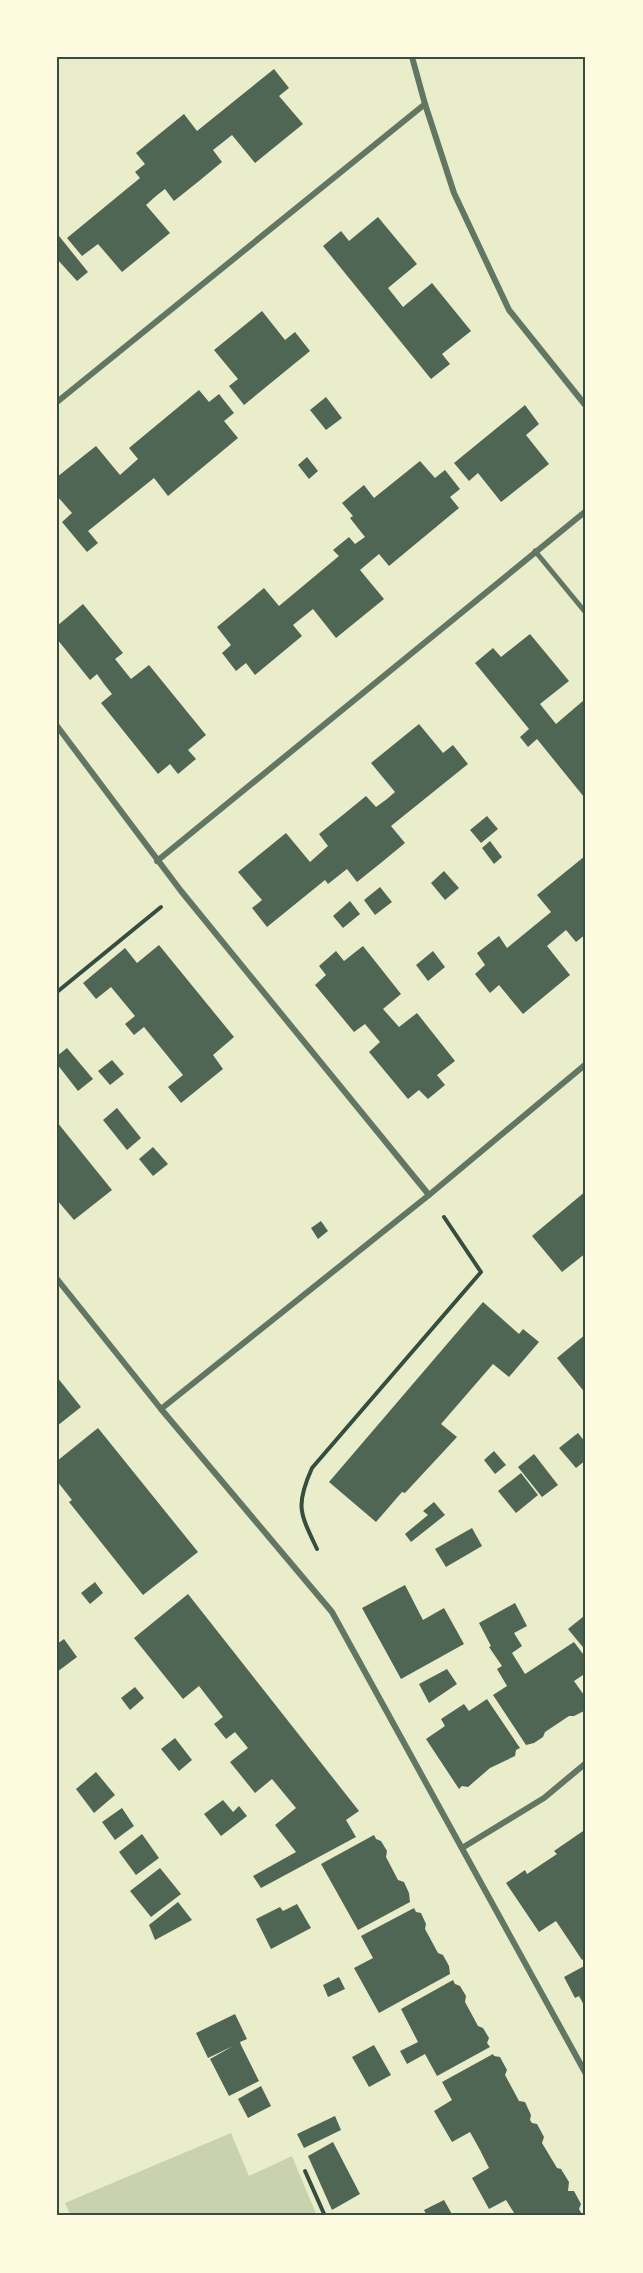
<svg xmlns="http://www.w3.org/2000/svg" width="643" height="2273" viewBox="0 0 643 2273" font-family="Inter,sans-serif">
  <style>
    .green { fill: #cad2ad }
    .building { fill: #4f6655 }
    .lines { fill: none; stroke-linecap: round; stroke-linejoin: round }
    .path { stroke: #344e41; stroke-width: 4 }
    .pedestrian { stroke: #617663; stroke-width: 5 }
    .minor { stroke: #617663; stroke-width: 6 }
    .neatline { fill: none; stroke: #344e41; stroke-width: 2 }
  </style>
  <rect width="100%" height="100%" fill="#e9edc9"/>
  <!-- green -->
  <path class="green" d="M231,2133L249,2176L292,2156L317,2216H71L65,2203Z"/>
  <!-- building -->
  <g class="building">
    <path d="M274,69L289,88L279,96L303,124L255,163L232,135L213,150L222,162L199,181L174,201L165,189L156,196L146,205L170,233L122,272L98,244L82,256L67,238L140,178L135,172L145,164L136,153L184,114L197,131Z"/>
    <path d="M378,217L417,264L388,288L403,307L432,283L471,331L442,354L450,364L431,379L323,246L341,231L349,241Z"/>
    <path d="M59,236L88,272L77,281L57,259V238Z"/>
    <path d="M262,311L285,340L295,332L310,351L244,405L229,386L238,379L214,350Z"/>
    <path d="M199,390L209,402L219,394L234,413L224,421L238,438L168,496L154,478L88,531L98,543L87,552L62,522L72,513L57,496V477L96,446L120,475L138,459L129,448Z"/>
    <path d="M326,397L342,418L326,430L310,410Z"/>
    <path d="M525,405L539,424L526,435L549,464L501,502L478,473L469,481L454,463Z"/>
    <path d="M307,457L318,471L309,479L298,465Z"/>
    <path d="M420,461L435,478L445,470L460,489L450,497L459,508L389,566L379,554L360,570L384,599L336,638L313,609L293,625L302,636L255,675L246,663L236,671L222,653L231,645L217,627L264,588L279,606L339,556L333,550L349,537L355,544L365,537L350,518L353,516L342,503L364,485L374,498Z"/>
    <path d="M83,604L123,653L115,659L131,679L149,665L206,735L188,750L196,759L178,774L170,764L158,774L101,703L112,694L104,684L97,674L90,680L57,639V626Z"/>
    <path d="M530,634L569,681L540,704L556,724L584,700L586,703V795L584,797L537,739L528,747L520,737L529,729L475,663L493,648L501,657Z"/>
    <path d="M419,724L443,753L453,745L468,764L391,826L405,843L382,862L357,882L347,869L328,884L325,880L267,927L252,908L262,900L238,872L286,833L310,862L328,846L319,834L344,814L366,796L376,807L387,799L395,792L371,763Z"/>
    <path d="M487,816L498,829L481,843L470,830Z"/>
    <path d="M490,841L502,857L494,864L482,848Z"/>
    <path d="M585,856L586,934L576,942L566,930L547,946L570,975L523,1014L499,985L490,993L475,974L485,965L477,953L499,936L507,948L551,912L537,895Z"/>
    <path d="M444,871L459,888L445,900L431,883Z"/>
    <path d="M380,887L392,902L375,915L364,900Z"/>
    <path d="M350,901L360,914L343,928L333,916Z"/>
    <path d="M159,945L234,1037L213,1055L223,1069L181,1103L168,1087L183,1075L144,1027L134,1035L125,1024L135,1016L111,987L96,999L83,983L125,948L137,963Z"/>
    <path d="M363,946L401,994L383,1009L399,1027L417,1013L455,1061L437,1075L445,1085L428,1099L419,1090L408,1099L369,1052L380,1042L365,1024L354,1032L315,985L326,975L319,966L336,951L344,961Z"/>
    <path d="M433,951L445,967L428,981L416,965Z"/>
    <path d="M67,1048L93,1079L78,1091L57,1064V1056Z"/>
    <path d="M112,1060L124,1074L110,1085L98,1071Z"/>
    <path d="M117,1108L141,1138L127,1150L103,1120Z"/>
    <path d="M57,1122L112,1190L74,1220L57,1200Z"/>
    <path d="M153,1147L168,1164L153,1176L139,1159Z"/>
    <path d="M586,1191V1253L562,1272L532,1236Z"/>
    <path d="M321,1221L328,1231L318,1239L311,1228Z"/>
    <path d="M483,1302L519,1334L523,1329L539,1342L509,1377L493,1364L441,1424L457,1437L405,1493L402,1492L376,1522L329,1482Z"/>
    <path d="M586,1334V1394L557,1358Z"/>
    <path d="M57,1377L81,1407L57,1426Z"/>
    <path d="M98,1428L198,1552L143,1595L69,1502L72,1500L57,1481V1461Z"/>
    <path d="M578,1433L586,1443V1460L576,1468L559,1448Z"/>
    <path d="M494,1451L506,1465L495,1474L484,1460Z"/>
    <path d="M534,1454L558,1485L542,1497L518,1467Z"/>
    <path d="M521,1473L538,1495L516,1513L498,1491Z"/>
    <path d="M434,1502L445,1515L411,1542L405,1534L428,1515L423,1511Z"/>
    <path d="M472,1528L482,1546L446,1567L435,1549Z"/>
    <path d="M95,1582L103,1593L90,1604L81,1593Z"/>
    <path d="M405,1585L423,1620L444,1608L464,1644L401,1679L362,1608Z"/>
    <path d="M188,1594L359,1811L346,1820L356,1837L261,1888L253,1876L296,1852L275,1825L296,1808L272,1779L255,1793L230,1762L248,1748L235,1732L226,1739L214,1724L223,1717L199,1686L183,1699L134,1638Z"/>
    <path d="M515,1603L527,1626L514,1633L522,1646L512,1653L525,1674L574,1642L586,1658V1673L574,1681L586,1698L584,1711L574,1716H569L545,1732L543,1737L534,1743L526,1745L493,1695L507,1686L497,1669L502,1666L489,1647L491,1646L479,1623Z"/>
    <path d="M584,1616L586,1618V1651L568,1629Z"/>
    <path d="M64,1639L77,1657L57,1672V1644Z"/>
    <path d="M447,1669L457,1684L429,1703L419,1684Z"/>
    <path d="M135,1687L144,1698L130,1710L121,1698Z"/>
    <path d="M487,1699L520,1748L516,1750L515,1756L490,1768L468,1787L462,1786L459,1789L426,1739L445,1726L441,1719L464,1704L469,1711Z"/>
    <path d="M175,1738L192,1760L179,1771L161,1749Z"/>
    <path d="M96,1772L115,1795L94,1813L76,1789Z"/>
    <path d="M223,1800L233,1812L239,1806L247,1816L221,1836L204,1814Z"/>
    <path d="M122,1808L134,1826L115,1840L102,1822Z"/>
    <path d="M586,1829V1957L582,1960L556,1921L539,1932L506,1883L525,1870L527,1874L557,1854L554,1851Z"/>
    <path d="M142,1834L159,1858L136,1875L119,1852Z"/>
    <path d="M374,1835L376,1839L381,1841L387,1851L386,1857L398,1880L404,1882L409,1893L410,1902L358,1930L321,1864Z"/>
    <path d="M160,1868L181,1894L151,1917L130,1891Z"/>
    <path d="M178,1902L192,1920L155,1940L149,1925Z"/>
    <path d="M297,1904L311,1928L271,1949L256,1919L280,1907L283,1911Z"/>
    <path d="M414,1908L416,1912L421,1913L426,1924L425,1929L438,1953L443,1955L449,1966L450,1974L379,2013L354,1968L373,1958L361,1936Z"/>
    <path d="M586,1965V2009L579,1996L575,1998L564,1977Z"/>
    <path d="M339,1977L345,1989L328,1997L323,1985Z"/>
    <path d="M453,1980L455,1984L460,1986L466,1996L465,2002L478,2026L483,2028L489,2038L487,2043L490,2047L437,2076L425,2054L407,2064L400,2051L418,2042L401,2009Z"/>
    <path d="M235,2014L247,2039L240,2042L241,2045L259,2081L229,2096L210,2059L233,2046L208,2058L196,2033Z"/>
    <path d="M374,2045L391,2075L369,2087L352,2057Z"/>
    <path d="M493,2054L494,2056L500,2057L507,2070L505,2075L519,2101L525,2102L531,2115L530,2120L532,2123L537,2124L544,2137L542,2143L557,2168L561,2169L569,2182L568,2191H574L581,2204L579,2209L583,2216H516L506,2200L489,2209L472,2178L489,2168L480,2150L470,2132L452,2142L434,2111L452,2100L442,2082Z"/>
    <path d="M261,2086L271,2106L248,2118L238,2099Z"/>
    <path d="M335,2116L341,2130L304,2148L297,2134Z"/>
    <path d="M333,2142L360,2194L332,2210L308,2156Z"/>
    <path d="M444,2200L453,2216H427L424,2210Z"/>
  </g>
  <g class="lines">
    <!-- path -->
    <g class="path">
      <path d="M57,992L161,907"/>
      <path d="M317,1549C300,1513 295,1506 312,1468L481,1272L444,1217"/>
      <path d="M305,2171L325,2216"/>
    </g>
    <!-- pedestrian -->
    <path class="pedestrian" d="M535,551L586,613"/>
    <!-- minor -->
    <g class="minor">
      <path d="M412,57L425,104L454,193L509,310L586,406"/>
      <path d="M57,402L425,104"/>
      <path d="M57,726L181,891L429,1195"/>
      <path d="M157,861L586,511"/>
      <path d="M57,1279L161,1409L332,1612L586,2074"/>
      <path d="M161,1409L429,1195L586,1064"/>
      <path d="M462,1848L544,1798L586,1763"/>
    </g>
  </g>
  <!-- border -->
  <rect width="643" height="2273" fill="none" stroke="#fefae0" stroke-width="117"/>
  <rect x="58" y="58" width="526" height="2156" class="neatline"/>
</svg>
